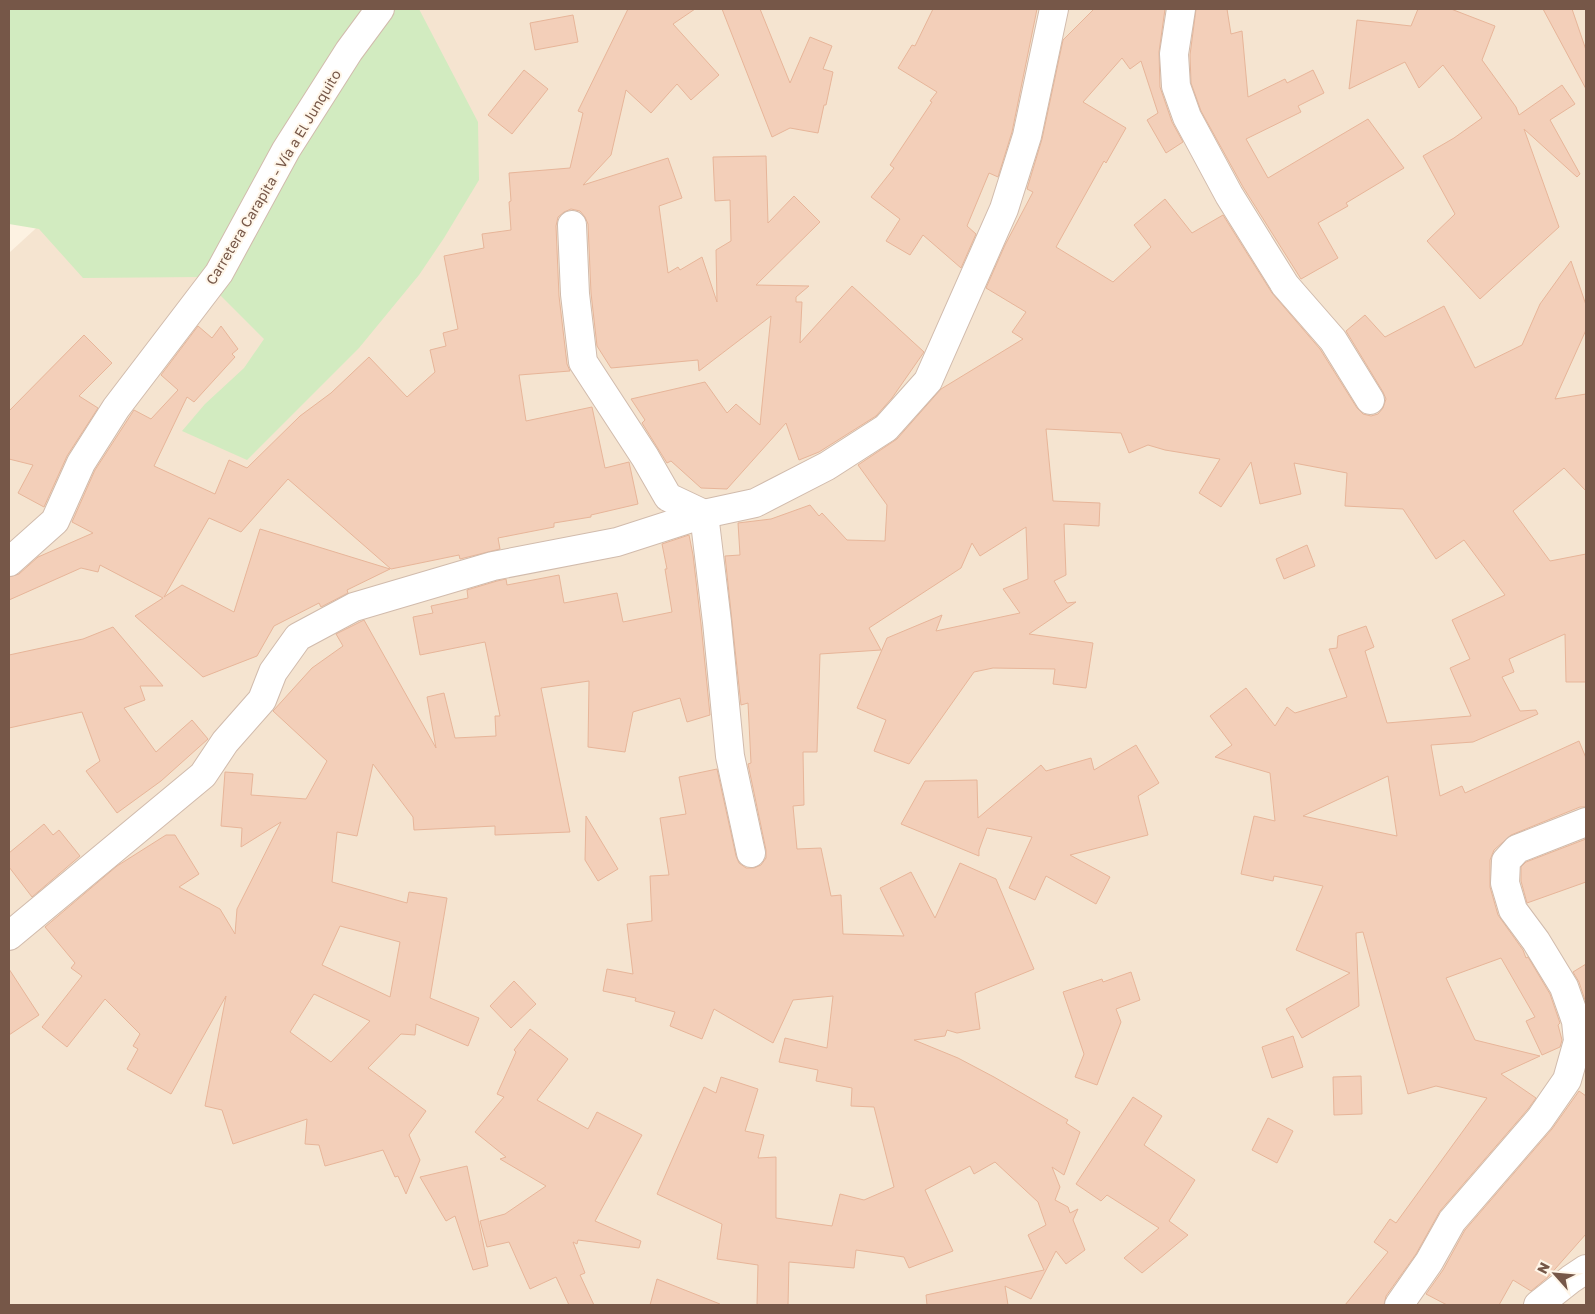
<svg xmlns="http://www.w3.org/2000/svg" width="1595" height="1314" viewBox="0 0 1595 1314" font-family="'Golos Text',sans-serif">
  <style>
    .residential { fill: #f5e4d0 }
    .green { fill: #d2ebc0 }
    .building { fill: #f3cfb9; stroke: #e7b599; fill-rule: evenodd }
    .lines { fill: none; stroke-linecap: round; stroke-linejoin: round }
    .minor-casing { stroke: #d1bbac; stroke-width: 30 }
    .minor { stroke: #fff; stroke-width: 28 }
    .labels { text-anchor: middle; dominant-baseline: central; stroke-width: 4; stroke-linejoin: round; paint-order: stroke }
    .street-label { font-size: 14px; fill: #765748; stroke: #fff6e9 }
  </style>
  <rect width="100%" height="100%" fill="#fdf2e2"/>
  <!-- residential -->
  <path class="residential" d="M275,9H1586V1305H9V253Z"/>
  <!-- green -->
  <path class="green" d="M9,9H419L478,122L479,180L444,238L419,275L359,348L247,460L182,431L205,404L244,368L264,339L202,277L83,278L39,229L9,224Z"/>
  <!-- building -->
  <g class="building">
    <path d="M628,9H695L673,24L719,75L691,100L677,84L651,113L626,90L611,155L583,185L668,158L682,198L659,206L668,273L678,267L680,270L702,257L717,302L716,250L731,241L730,200L715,201L713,157L766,156L768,223L794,196L820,222L756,285L809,286L796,297V302H802L800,343L852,286L924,352L892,398L876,416L819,452L799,460L786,423L727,489L701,488L671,461L667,463L642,423L645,420L631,399L705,382L727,413L736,404L760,425L771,316L699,371L698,360L611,368L597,346L591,293L588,224L585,217L580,211L571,209L564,212L558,217L556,226L559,296L567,364L570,371L519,375L526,421L592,407L605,468L629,462L638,504L591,515V517L554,523V527L498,538L500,549L460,559L459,555L391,569L288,479L241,532L209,518L164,597L182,585L234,612L260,529L390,569L347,590L348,593L321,607L319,603L274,626L257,656L203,677L135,616L163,598L100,565L98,572L81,568L9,600V577L19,574L38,557L93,533L72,522L95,470L134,410L151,419L178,390L161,375L198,326L212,338L221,326L238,349L232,354L235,357L194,402L187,397L154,466L215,494L229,460L247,468L300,416L331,393L369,357L407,397L435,372L430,350L446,346L443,333L458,329L444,256L484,248L482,234L511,230L509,202L511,201L509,173L570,168L583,113L578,111Z"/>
    <path d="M722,9H760L790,83L810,37L832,46L823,69L833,72L826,105H824L818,133L790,128L772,137Z"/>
    <path d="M933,9H1037L1012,132L998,177L989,173L967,226L976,234L961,268L923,235L910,255L886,241L900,219L871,197L894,168L890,165L932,102L930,101L937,92L898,68L912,45L915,46Z"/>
    <path d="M1094,9H1165L1159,52L1160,87L1172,122L1183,142L1166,153L1147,120L1158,113L1141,61L1130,69L1122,58L1083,102L1126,128L1106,163L1104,161L1056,247L1113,282L1151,247L1134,225L1165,199L1192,233L1223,215L1272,293L1320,349L1357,408L1363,414L1371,416L1378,414L1383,408L1386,399L1383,392L1346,331L1365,315L1385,337L1444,306L1475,368L1522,345L1540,304L1571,261L1586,305V330L1555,399L1586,394V491L1564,468L1513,511L1550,561L1586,554V682H1566L1565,634L1509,659L1514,672L1502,677L1520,711L1536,710L1538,714L1473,742L1431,745L1440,796L1462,786L1465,793L1579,741L1586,758V807H1580L1511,835L1494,850L1490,860V887L1498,915L1523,950L1526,958L1528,957L1550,994L1560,1023L1558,1025L1562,1040L1560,1047L1542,1055L1526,1021L1535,1017L1501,958L1446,978L1475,1040L1540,1056L1501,1074L1536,1098L1528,1109L1440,1211L1416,1254L1386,1296L1384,1305H1345L1388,1252L1374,1242L1390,1219L1396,1223L1487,1098L1436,1086L1408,1094L1363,932L1356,933L1359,1006L1302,1038L1286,1009L1350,973L1296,950L1323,886L1274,876L1273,881L1241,874L1254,816L1275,821L1270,773L1215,757L1232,745L1210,716L1246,688L1275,726L1287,707L1295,713L1347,697L1329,649L1337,648L1338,636L1366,626L1374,647L1365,651L1387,723L1471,716L1450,668L1470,659L1452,620L1505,595L1464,540L1436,559L1403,509L1345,506L1347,473L1294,463L1301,494L1260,504L1251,462L1221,507L1199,493L1220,459L1165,450L1148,445L1129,453L1121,433L1046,429L1053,501L1100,503L1099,526L1064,524L1066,575L1054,581L1067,603L1076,602L1029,634L1093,643L1086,688L1053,684L1055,669L993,668L974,672L909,764L874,751L886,720L857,708L887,638L942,615L936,631L1020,613L1003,589L1028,579L1026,527L980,556L972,543L961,568L869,628L881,650L820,654L817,752H803L804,805L793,806L797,849L821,848L831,896L841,895L843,934L904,936L880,888L911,872L935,918L960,863L996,879L1034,969L975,993L980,1029L957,1033L947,1030L945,1036L914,1040L958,1058L994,1077L1068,1120L1066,1123L1080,1132L1064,1175L1052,1167L1060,1187L1055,1200L1068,1207L1070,1213L1078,1209L1073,1220L1085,1250L1066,1264L1056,1251L1031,1299L1005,1286L1008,1305H927L926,1295L1044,1270L1028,1235L1046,1225L1038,1202L995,1162L974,1174L970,1166L925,1190L953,1251L909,1268L904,1257L856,1250L854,1268L789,1262L788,1305H757L758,1265L717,1259L722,1224L657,1194L704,1087L716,1093L721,1077L758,1089L745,1131L764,1135L758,1158L776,1157V1218L832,1226L840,1194L864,1200L894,1187L874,1107L851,1106L852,1088L816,1081L818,1070L779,1062L785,1038L827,1048L833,996L793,1000L773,1043L714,1009L702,1039L670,1026L675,1012L635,1001L636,998L603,991L607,969L633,974L627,924L652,921L650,876L669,875L660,818L686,814L679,777L717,769L736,856L739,863L746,868H754L761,865L766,858V850L748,764L751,763L748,703L741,705L725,556L740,555L738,523L771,519L810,505L819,516L822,513L847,540L885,541L887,505L858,465L897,439L941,389L1023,339L1012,332L1026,312L986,288L1005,245L1033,192L1027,189L1042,139L1063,40ZM1388,776L1397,836L1303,816Z"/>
    <path d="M1196,9H1227L1231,34L1242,31L1248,97L1285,79L1287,83L1313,70L1324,93L1298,106L1301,112L1246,139L1268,178L1368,119L1404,168L1346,203L1348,206L1318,223L1338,258L1301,279L1243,187L1201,111L1191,83L1190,55Z"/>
    <path d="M1418,9H1451L1495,26L1482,60L1516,107L1519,115L1562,85L1575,104L1550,120L1580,174L1577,177L1524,129L1559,227L1480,299L1427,241L1455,214L1423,156L1454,138L1482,118L1443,65L1419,88L1405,62L1349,89L1357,20L1411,26Z"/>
    <path d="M1543,9H1572L1586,50V89Z"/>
    <path d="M573,15L578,42L535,50L530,23Z"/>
    <path d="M524,70L548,89L512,134L488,115Z"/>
    <path d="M84,335L112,363L79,396L98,408L67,456L44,507L18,493L33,465L9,459V411Z"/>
    <path d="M689,535L693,555L701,624L710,715L687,722L680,698L633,712L625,752L588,747L589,681L541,688L570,832L495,835V826L414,830L413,817L373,764L357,836L337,832L332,882L407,903L409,892L447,898L430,998L479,1018L468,1046L416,1024L415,1035L401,1034L368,1068L426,1111L409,1135L420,1160L406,1194L398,1176L395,1177L383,1150L325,1166L319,1145L305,1144L307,1119L233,1144L222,1110L205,1106L226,996L171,1094L127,1069L138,1049L133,1046L140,1034L105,999L67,1047L42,1027L82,976L71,968L75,963L45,927L117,866L166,835H175L199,874L179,887L220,909L235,934L237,909L281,822L241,847L242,828L221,826L225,772L253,774L251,795L306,799L327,761L273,711L312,668L343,646L336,634L364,620L436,748L427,697L444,693L455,738L496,736L495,716H500L485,642L420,655L413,617L433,613L431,606L468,598L467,590L497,581L506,579L507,585L559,575L564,603L617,593L623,622L672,612L665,569H667L662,544ZM340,926L400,942L390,997L322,965ZM314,994L370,1021L331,1062L290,1032Z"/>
    <path d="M1307,545L1315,566L1284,579L1276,559Z"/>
    <path d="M113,627L163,686H140L145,700L124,708L156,752L192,720L208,739L161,781L117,813L86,771L100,761L82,712L9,728V655L83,639Z"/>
    <path d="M1136,745L1159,783L1138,796L1148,835L1070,855L1110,877L1096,904L1046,876L1035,900L1009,888L1032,837L987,828L979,850V856L901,824L925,781L977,780L978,818L1041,765L1046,771L1091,758L1094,770Z"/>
    <path d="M586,816L618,869L598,881L585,860Z"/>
    <path d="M44,824L53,835L59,830L80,856L32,897L9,867V853Z"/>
    <path d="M1586,839V882L1527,903L1521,881V867L1526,862Z"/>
    <path d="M1586,964V1003L1579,982L1573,972Z"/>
    <path d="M9,969L39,1015L9,1035Z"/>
    <path d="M1131,972L1140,1000L1116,1009L1121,1022L1097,1085L1075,1077L1084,1054L1063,992L1102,979L1103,982Z"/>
    <path d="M514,981L536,1004L511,1028L490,1006Z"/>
    <path d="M530,1029L568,1059L537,1100L588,1129L597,1112L642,1135L595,1221L641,1241L639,1248L578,1240L577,1244L573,1242L585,1273L580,1275L594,1305H569L556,1277L530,1289L509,1242L487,1247L480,1221L505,1214L546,1186L500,1159L506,1157L475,1132L504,1097L497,1094L516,1052L514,1050Z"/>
    <path d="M1293,1036L1303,1067L1272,1078L1262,1047Z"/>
    <path d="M1361,1076L1362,1114L1334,1115L1333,1077Z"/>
    <path d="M1579,1091L1586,1096V1234L1548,1277L1531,1291L1513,1280L1499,1305H1447L1426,1294L1443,1270L1465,1230L1552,1129Z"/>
    <path d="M1133,1097L1162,1116L1144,1145L1195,1180L1169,1221L1188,1235L1142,1273L1124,1258L1159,1228L1107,1195L1101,1201L1076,1184Z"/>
    <path d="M1268,1118L1293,1131L1277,1163L1252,1150Z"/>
    <path d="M467,1166L488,1266L473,1270L455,1216L446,1221L420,1177Z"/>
    <path d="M657,1279L720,1304V1305H650Z"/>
  </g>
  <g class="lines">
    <defs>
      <g id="minor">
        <path d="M1181,9L1174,54L1176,86L1187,117L1229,195L1285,285L1333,340L1370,400"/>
        <path d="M572,225L575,294L583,362L645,457L668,497L704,514L717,622L730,756L751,853"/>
        <path d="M9,562L55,521L81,463L116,408L219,273L286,150L349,51L380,9"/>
        <path d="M9,936L203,775L225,742L262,700L273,672L298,637L354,607L493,566L617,542L704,514L755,503L827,466L886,428L928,381L1004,209L1027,136L1054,9"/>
        <path d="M1399,1305L1429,1262L1452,1221L1540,1119L1567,1080L1578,1041L1576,1021L1564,987L1536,941L1513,910L1505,883L1506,861L1517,849L1586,822"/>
        <path d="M1538,1305L1571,1279L1586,1269"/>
      </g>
    </defs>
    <!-- minor casing -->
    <use href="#minor" class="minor-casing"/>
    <!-- minor -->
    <use href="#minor" class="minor"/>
  </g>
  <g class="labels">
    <!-- street labels -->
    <g class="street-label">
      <text transform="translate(273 177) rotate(-59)">Carretera Carapita - Vía a El Junquito</text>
    </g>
  </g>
  <!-- border -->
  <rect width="1595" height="1314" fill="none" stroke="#765748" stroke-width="20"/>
  <!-- north arrow -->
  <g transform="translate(1555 1274) rotate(297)" stroke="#fff6e9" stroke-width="4" paint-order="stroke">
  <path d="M0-4L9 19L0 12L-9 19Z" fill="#765748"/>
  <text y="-8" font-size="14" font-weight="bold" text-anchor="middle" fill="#765748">N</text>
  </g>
</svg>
